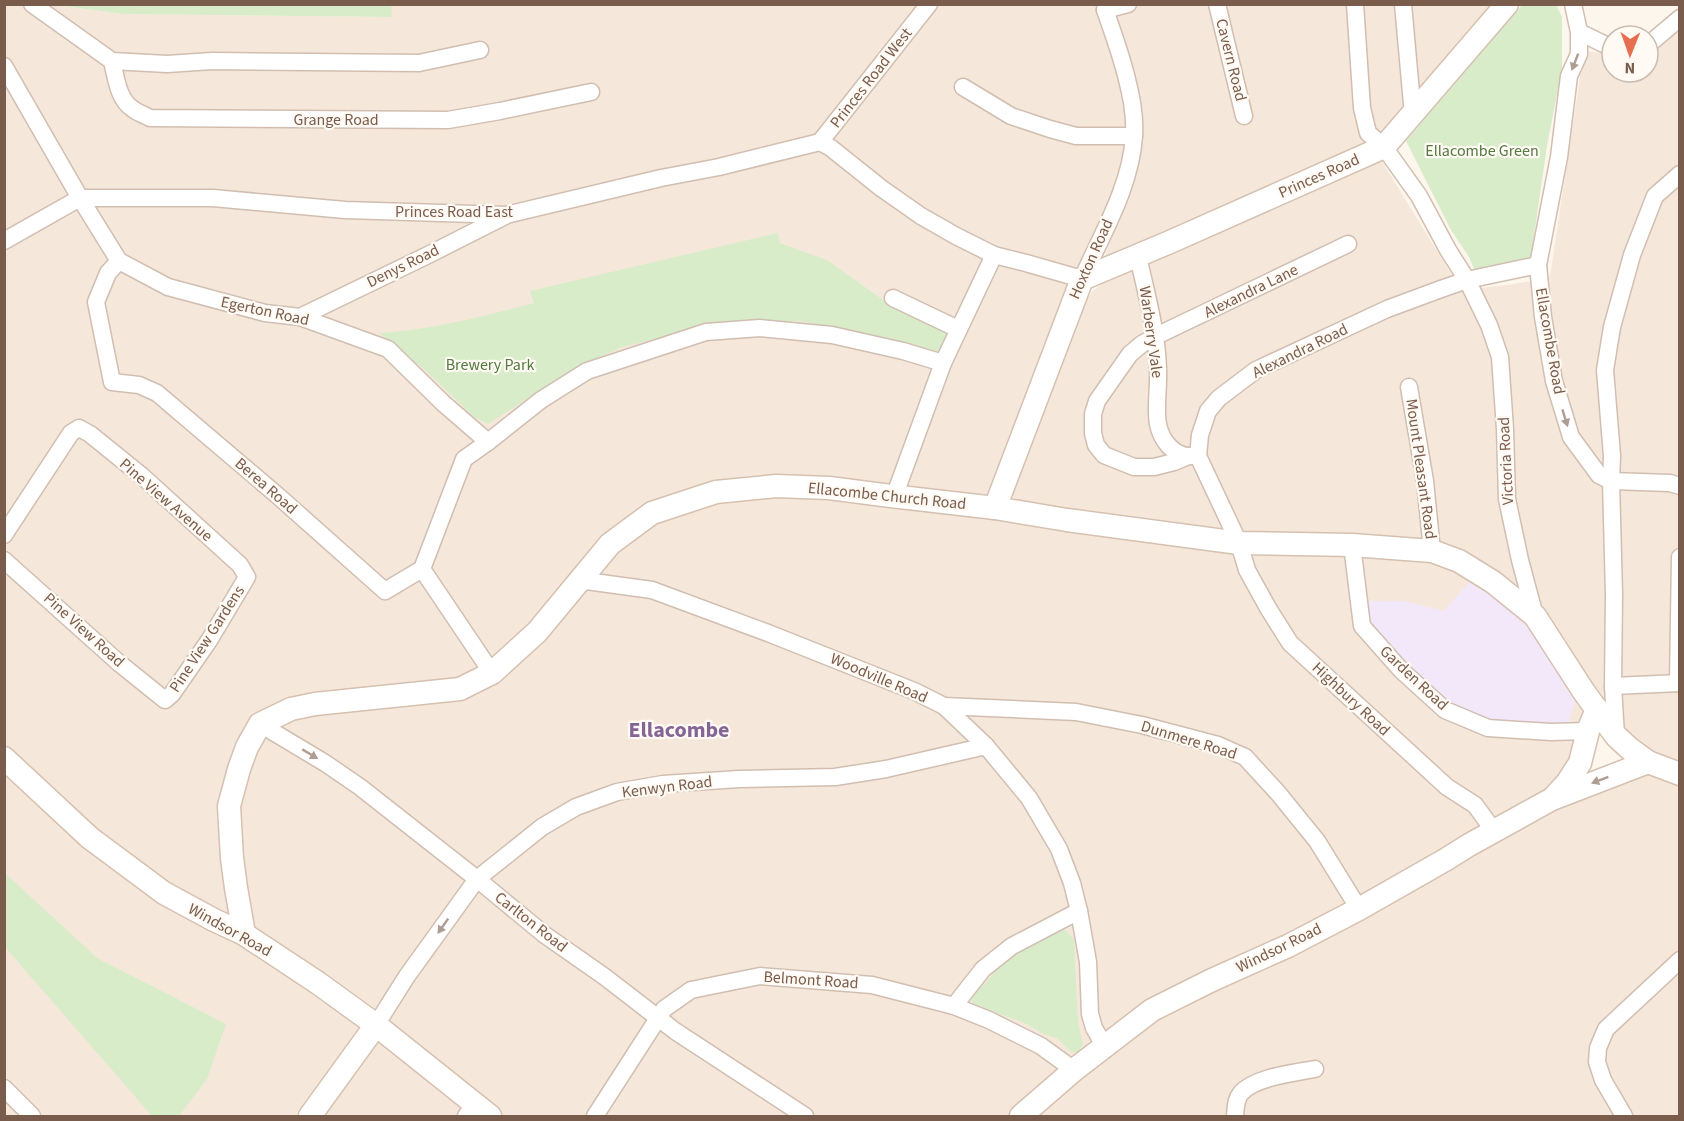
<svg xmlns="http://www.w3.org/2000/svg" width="1684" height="1121" viewBox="0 0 1684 1121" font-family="'Source Sans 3',sans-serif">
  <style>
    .residential { fill: #f5e8da }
    .education { fill: #f3e8fa }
    .green { fill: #d8ecc9 }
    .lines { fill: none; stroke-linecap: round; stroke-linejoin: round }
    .street-casing { stroke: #d1beb0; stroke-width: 19 }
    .secondary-casing { stroke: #d6c0b0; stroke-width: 25 }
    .street { stroke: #fff; stroke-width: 16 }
    .secondary { stroke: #fff; stroke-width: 22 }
    .oneway { fill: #af9d94 }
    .labels { text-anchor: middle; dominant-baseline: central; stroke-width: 4.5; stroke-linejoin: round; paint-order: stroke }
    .street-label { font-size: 16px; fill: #7a5c4d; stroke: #fffaf3 }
    .park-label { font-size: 16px; fill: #537a41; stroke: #fffaf3 }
    .district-label { font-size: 22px; font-weight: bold; fill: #846695; stroke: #fffaf3 }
  </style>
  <rect width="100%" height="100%" fill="#fdf6ec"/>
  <!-- residential -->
  <g class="residential">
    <path d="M391,4L1106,5L1134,136L995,508L1398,547L1493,582L1597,709L1567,783L1648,762L1679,774V1116H5V5H56L123,14L391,17Z"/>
    <path d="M1116,5H1497L1387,130L1349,153L1102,264L1119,218L1137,163L1116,21Z"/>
    <path d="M1679,22V761L1655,755L1633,742L1478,562L1018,504L1010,492L1080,310L1092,292L1107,279L1374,159L1383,163L1461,290L1507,285L1531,281L1550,276L1584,51L1605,53L1612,60V72H1648V50Z"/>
  </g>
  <!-- education -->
  <path class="education" d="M1471,580L1492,593L1538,638L1567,681L1575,704L1569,719L1573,727L1505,723L1481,718L1469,713L1429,689L1367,622L1365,601H1404L1444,611Z"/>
  <!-- green -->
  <g class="green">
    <path d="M391,4L392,17L123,14L56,5Z"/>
    <path d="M1522,5H1556L1562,17V68L1547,146L1530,263L1477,276L1469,257L1451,230L1406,141Z"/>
    <path d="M778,233L780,243L827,260L886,302L948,333L940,352L801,321L708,325L620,348L570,371L488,424L474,417L425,370L379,333C432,330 483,316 534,303L530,291Z"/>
    <path d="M5,873L97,958L226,1024L207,1079L179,1116H152L5,947Z"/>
    <path d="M1059,929L1067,931L1074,940L1078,1022L1083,1044L1079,1051L1072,1053L1057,1038L1046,1035L1022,1022L972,1004V997L1006,960Z"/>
  </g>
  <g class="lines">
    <defs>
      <g id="street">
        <path d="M32,4L112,61L167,64L212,61L419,63L480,50"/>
        <path d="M929,4L820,142L831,148L881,188L921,216L956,236L994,255L1026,263L1082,279C1102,234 1131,186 1134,136C1137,99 1117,44 1105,10L1106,4"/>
        <path d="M1217,4L1244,116"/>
        <path d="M1355,4L1362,108L1368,133L1384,147L1419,196L1448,250L1467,280L1489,325L1500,357L1505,429L1507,499L1520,560L1535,616"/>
        <path d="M1403,4L1413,115"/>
        <path d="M1573,4L1579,32V54L1569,76L1559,157L1538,265L1543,317L1554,381L1571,437L1599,475L1611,481L1670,483L1680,486"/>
        <path d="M1105,10L1128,4"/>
        <path d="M1579,32L1612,48"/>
        <path d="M1648,45L1680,18"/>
        <path d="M112,61C116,77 118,100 133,109C138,113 145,115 150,118L448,120L500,111L591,92"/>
        <path d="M4,66L80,198L119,261L168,287L265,313L300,317L388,349L443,403L488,442"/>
        <path d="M963,87L1011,116L1050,129L1076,136H1134"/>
        <path d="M4,241L80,198H213L345,210L506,215L661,178L719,167L820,142"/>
        <path d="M1138,256C1146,293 1157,331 1158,369C1159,385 1155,409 1158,424C1161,440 1174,457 1191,456"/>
        <path d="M119,261L108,273L96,302L112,382L139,385L157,393L277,495L385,591L422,569"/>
        <path d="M893,298L958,329"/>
        <path d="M300,317L426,256L505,216"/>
        <path d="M943,363L994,255"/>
        <path d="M1409,387L1425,481L1432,551"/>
        <path d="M1186,457L1174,462L1154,467H1134L1104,455L1096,445L1093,433V414L1097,401L1130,354L1142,344L1154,337L1348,244"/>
        <path d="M4,535L71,433L79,428L90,434L142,476L240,565L247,577L210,639L172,694L165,700L119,663L4,560"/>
        <path d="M1352,545L1362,626L1401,670L1445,710L1488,728L1551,732L1588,731"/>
        <path d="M579,580L652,590L768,633L914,691L944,706L986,746L1029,798L1059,849L1072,883L1079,911L1088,962L1090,1014L1094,1028L1105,1047"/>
        <path d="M492,673L422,569L464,459L488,442L541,400L587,371L706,332L760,328L832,335L903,351L943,363L894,497"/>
        <path d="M1678,683L1680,557"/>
        <path d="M1613,686L1680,683"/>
        <path d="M944,706L1076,712L1142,725L1218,745L1245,757L1278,793L1317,841L1359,909"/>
        <path d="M260,724L325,763L360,787L477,879L545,935L605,977L675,1031L805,1116"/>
        <path d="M1616,736L1613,686L1614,594L1611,481L1612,456L1605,370L1612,327L1632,255L1655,196L1680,174"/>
        <path d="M1494,831L1475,805L1447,787L1290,643L1268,608L1247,570L1239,543L1198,456L1200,435L1208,411L1219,398L1256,370L1387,309L1441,289L1467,280L1538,265"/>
        <path d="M954,1006L983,969L1012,946L1079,911"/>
        <path d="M376,1025L407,976L477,879L542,827L576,807L617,792L663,784L739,779L835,777L886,769L986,746"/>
        <path d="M4,1088L32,1116"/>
        <path d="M466,1116L475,1103"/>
        <path d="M595,1116L664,1009L691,990L760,976L872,985L954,1006L989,1020L1041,1046L1074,1070"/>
        <path d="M1235,1116C1236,1108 1235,1100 1241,1093C1255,1077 1294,1073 1315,1069"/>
        <path d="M1624,1116L1603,1080L1597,1062L1598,1048L1606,1029L1680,960"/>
      </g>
      <g id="secondary">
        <path d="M995,508L1082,279L1170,242L1384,147L1507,4"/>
        <path d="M4,758L90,838L164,893L214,920L244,934L318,983L376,1025L490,1116"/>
        <path d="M1555,796L1567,783L1580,763L1588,731L1597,709"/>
        <path d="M244,934L236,888L232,858L229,806L239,769L247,747L260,724L291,709L315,704L460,689L492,673L537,632L610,544L652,513L716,492L776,486L829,488L891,496L995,508L1067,520L1239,543L1352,545L1432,551L1459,561L1493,582L1535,616L1584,692L1616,736L1630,749L1648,762L1680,774"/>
        <path d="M310,1116L376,1025"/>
        <path d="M1021,1116L1074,1070L1152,1010L1212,980L1288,946L1359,909L1445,860L1469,845L1552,799L1648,762"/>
      </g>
    </defs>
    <!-- street casing -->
    <use href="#street" class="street-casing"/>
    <!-- secondary casing -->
    <use href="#secondary" class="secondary-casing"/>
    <!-- street -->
    <use href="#street" class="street"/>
    <!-- secondary -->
    <use href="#secondary" class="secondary"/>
  </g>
  <!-- one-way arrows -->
  <defs><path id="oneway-solid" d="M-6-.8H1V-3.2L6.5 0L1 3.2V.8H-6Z" transform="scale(1.5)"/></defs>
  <g class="oneway">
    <use href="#oneway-solid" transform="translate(1575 62) rotate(111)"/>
    <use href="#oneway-solid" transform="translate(1565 418) rotate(73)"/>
    <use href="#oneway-solid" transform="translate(310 754) rotate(31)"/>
    <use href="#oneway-solid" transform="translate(1600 780) rotate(159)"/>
    <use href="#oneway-solid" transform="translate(443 926) rotate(125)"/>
  </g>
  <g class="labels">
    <!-- street labels -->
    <g class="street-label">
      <text transform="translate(1231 60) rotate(76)">Cavern Road</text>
      <text transform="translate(871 78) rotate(-52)">Princes Road West</text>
      <text x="336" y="120">Grange Road</text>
      <text transform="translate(1319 176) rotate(-24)">Princes Road</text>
      <text x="454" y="212">Princes Road East</text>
      <text transform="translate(1091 259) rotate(-66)">Hoxton Road</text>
      <text transform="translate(403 266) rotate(-26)">Denys Road</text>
      <text transform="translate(1251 291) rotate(-26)">Alexandra Lane</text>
      <text transform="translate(265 311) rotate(12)">Egerton Road</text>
      <text transform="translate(1151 332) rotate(82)">Warberry Vale</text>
      <text transform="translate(1550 341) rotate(80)">Ellacombe Road</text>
      <text transform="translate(1300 351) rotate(-26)">Alexandra Road</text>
      <text transform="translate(1506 461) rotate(-93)">Victoria Road</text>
      <text transform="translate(1421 469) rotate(82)">Mount Pleasant Road</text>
      <text transform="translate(266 486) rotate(41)">Berea Road</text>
      <text transform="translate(887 496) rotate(6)">Ellacombe Church Road</text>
      <text transform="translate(166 500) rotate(41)">Pine View Avenue</text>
      <text transform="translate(84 630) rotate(42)">Pine View Road</text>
      <text transform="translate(207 639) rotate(-57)">Pine View Gardens</text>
      <text transform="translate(879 678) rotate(23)">Woodville Road</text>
      <text transform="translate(1414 678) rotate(43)">Garden Road</text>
      <text transform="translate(1351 699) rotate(43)">Highbury Road</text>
      <text transform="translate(1189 740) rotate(17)">Dunmere Road</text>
      <text transform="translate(667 787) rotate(-7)">Kenwyn Road</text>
      <text transform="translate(531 922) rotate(38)">Carlton Road</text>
      <text transform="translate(230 930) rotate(29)">Windsor Road</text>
      <text transform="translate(1279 948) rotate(-26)">Windsor Road</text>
      <text transform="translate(811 980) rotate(4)">Belmont Road</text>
    </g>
    <!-- park labels -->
    <g class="park-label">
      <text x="1482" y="151">Ellacombe Green</text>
      <text x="490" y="365">Brewery Park</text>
    </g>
    <!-- district labels -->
    <g class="district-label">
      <text x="679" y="730">Ellacombe</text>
    </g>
  </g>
  <!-- border -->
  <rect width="1684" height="1121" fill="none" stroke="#7a5c4d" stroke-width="12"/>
  <!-- north arrow -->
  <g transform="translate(1630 54) rotate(181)"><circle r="28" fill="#fffaf3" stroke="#cabbb1" stroke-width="1.5"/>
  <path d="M0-4.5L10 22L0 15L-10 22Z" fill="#e76f51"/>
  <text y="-9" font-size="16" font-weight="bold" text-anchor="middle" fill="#7a5c4d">N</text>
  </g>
</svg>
